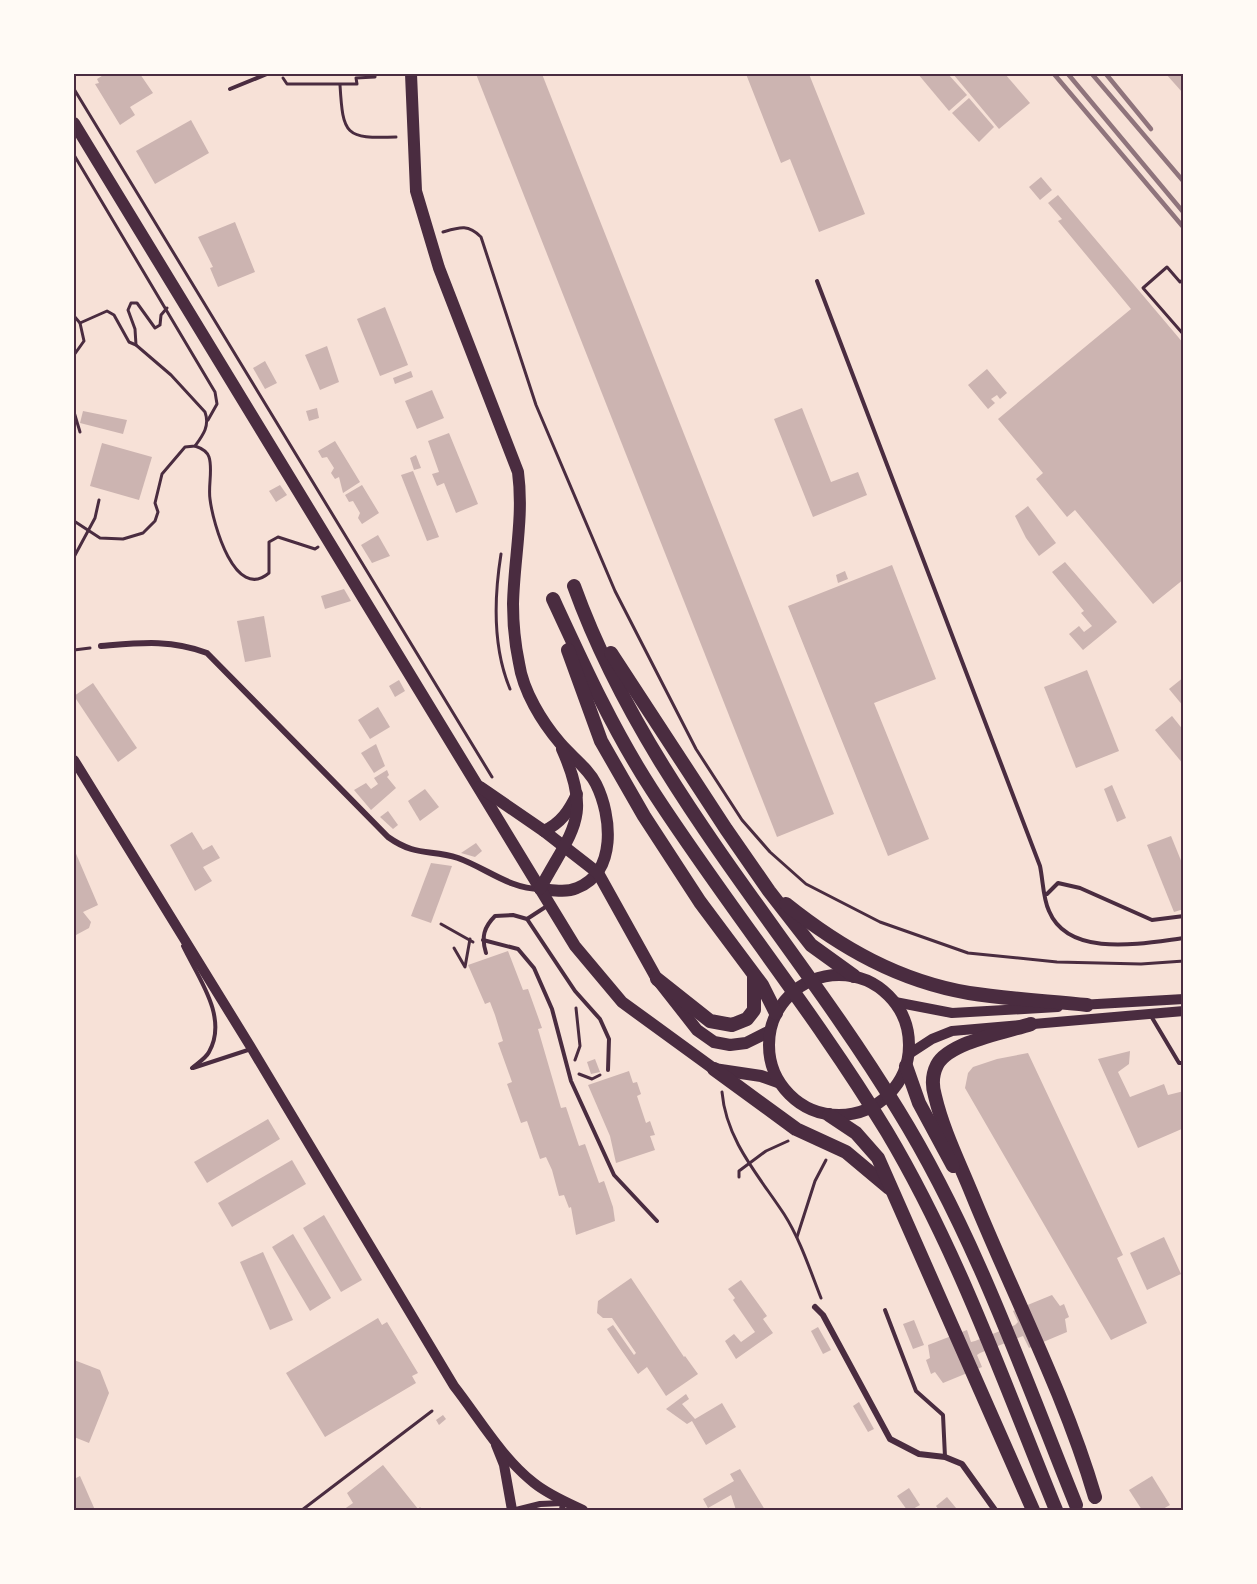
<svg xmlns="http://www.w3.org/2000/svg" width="1257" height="1584" viewBox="0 0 1257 1584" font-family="Roboto,sans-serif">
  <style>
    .building { fill: #ccb4b1 }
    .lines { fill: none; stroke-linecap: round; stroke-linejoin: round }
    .path { stroke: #4a2c40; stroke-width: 3 }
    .service { stroke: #4a2c40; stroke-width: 4 }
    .minor { stroke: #4a2c40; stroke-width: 6 }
    .tertiary { stroke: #4a2c40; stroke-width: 10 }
    .primary { stroke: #4a2c40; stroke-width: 12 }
    .trunk { stroke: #4a2c40; stroke-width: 14 }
    .rail { stroke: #8f747c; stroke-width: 4.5 }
    .neatline { fill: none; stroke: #4a2c40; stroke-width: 2 }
  </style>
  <rect width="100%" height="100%" fill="#f7e1d7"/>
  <!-- building -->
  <g class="building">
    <path d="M105,74H140L153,93L130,107L135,115L120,125L95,84L99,83L97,79Z"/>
    <path d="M476,74H542L834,814L777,837Z"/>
    <path d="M746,74H809L865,214L819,232L790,159L781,163Z"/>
    <path d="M918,74H948L967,95L949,111Z"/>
    <path d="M953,74H1005L1030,103L999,129Z"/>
    <path d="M1166,74H1184V90L1182,92Z"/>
    <path d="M969,98L994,127L979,142L952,113Z"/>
    <path d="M191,120L209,153L155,184L136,151Z"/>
    <path d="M1041,177L1052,190L1040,200L1029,187Z"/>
    <path d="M1058,195L1184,344V579L1153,604L1075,510L1067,517L1036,479L1043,473L998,419L1131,309L1058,221L1062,219L1048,203Z"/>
    <path d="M235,222L255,272L218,287L210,268L213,267L198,237Z"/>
    <path d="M385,307L408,365L380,376L357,319Z"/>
    <path d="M327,346L339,382L320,390L305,355Z"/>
    <path d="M265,361L277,383L265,389L253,368Z"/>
    <path d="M987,369L1007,393L1000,399L997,395L991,399L995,403L988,409L968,385Z"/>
    <path d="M411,371L413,377L395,384L393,378Z"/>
    <path d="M432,390L444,418L417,429L405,401Z"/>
    <path d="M317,408L319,418L309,421L306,411Z"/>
    <path d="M802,408L831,482L858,472L867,495L813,517L774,419Z"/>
    <path d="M83,411L127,420L123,434L80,423Z"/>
    <path d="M449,433L478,504L456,513L444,483L437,486L432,474L439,472L428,441Z"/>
    <path d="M335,441L360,482L343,493L339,477L335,479L331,473L334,468L327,457L322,458L318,451Z"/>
    <path d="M102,443L152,457L139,500L90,486Z"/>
    <path d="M416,455L421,468L414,470L410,458Z"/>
    <path d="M413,471L439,537L427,541L401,475Z"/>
    <path d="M280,485L287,495L276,502L269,491Z"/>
    <path d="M362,485L379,513L362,524L358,518L360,513L353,501L349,502L345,495Z"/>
    <path d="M1028,506L1056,543L1039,556L1026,538L1015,516Z"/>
    <path d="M378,535L390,556L372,563L361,545Z"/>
    <path d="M1065,562L1117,622L1083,650L1069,634L1079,626L1084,632L1092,626L1081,613L1084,611L1052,572Z"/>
    <path d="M892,565L936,679L874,703L929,839L888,856L788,606Z"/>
    <path d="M845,571L848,579L838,583L836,575Z"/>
    <path d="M344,589L351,601L325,609L321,596Z"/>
    <path d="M264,616L271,657L245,662L237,621Z"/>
    <path d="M1087,670L1119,751L1076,768L1044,687Z"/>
    <path d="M1184,677V707L1169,689Z"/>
    <path d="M399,680L405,691L395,697L389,686Z"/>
    <path d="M93,683L137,748L118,762L74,696Z"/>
    <path d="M378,707L390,727L370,739L358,720Z"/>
    <path d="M1172,716L1184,731V765L1155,730Z"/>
    <path d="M376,744L385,766L374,773L361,753Z"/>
    <path d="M387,770L389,775L387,777L396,788L371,810L354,790L366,783L371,789L378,784L374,778Z"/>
    <path d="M1112,785L1126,818L1117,822L1104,789Z"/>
    <path d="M425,789L439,807L420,821L408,801Z"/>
    <path d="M388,811L398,825L393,829L380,817Z"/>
    <path d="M192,832L203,850L212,845L220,858L203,867L212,881L195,891L170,845Z"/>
    <path d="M1171,836L1184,868V909L1174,912L1147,845Z"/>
    <path d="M476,843L482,851L475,857L461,853Z"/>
    <path d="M74,849L98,905L83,912L91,922L89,928L76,935L74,933Z"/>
    <path d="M431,863L452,866L431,923L411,916Z"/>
    <path d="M508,951L523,990L528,989L542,1028L538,1029L561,1108L566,1107L579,1146L585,1144L599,1183L604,1181L613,1207L615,1221L576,1235L571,1207L569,1208L564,1195L559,1196L552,1170L546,1157L540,1159L527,1121L521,1123L507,1084L512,1082L498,1043L503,1041L495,1015L490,1002L485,1004L468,965Z"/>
    <path d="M1130,1051L1129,1064L1118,1072L1130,1097L1164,1084L1168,1095L1184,1091V1128L1138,1148L1098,1059Z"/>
    <path d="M1028,1053L1123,1255L1117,1258L1147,1323L1111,1340L965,1088L968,1073L973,1067L997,1059Z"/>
    <path d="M595,1059L600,1072L591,1074L587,1062Z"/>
    <path d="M629,1071L633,1083L637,1082L641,1094L637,1096L646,1123L650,1121L655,1135L650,1136L655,1150L616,1163L610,1136L588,1085Z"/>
    <path d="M268,1119L280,1139L207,1183L194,1162Z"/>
    <path d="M292,1160L306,1184L232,1227L218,1203Z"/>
    <path d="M324,1215L362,1280L341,1292L303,1228Z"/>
    <path d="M293,1234L331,1298L310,1311L272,1247Z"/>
    <path d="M1164,1237L1181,1274L1147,1290L1130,1253Z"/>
    <path d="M263,1252L293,1320L270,1330L240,1262Z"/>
    <path d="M631,1278L684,1357L685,1356L698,1374L666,1396L647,1367L638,1374L615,1341L607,1329L613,1325L634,1355L636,1353L612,1318H603L597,1313L598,1301Z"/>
    <path d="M741,1280L767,1316L763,1319L773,1333L736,1359L725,1341L734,1334L741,1342L755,1332L733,1300L735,1298L728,1289Z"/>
    <path d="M1052,1295L1060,1306L1064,1304L1069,1317L1065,1319L1067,1332L1029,1348L1023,1336L980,1353L977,1355L982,1367L943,1383L935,1372L931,1374L926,1360L930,1358L928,1345L967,1330L971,1342L975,1341L1015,1325L1018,1322L1013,1311Z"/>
    <path d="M378,1318L382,1325L387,1322L418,1373L412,1376L416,1383L325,1437L286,1373Z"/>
    <path d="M914,1320L924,1345L913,1349L903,1324Z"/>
    <path d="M818,1327L831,1350L823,1354L811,1331Z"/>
    <path d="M74,1360L100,1370L109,1393L89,1443L74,1437Z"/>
    <path d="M686,1394L689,1399L682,1404L695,1419L722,1403L736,1427L706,1445L692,1421L687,1424L666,1409Z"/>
    <path d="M859,1402L874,1429L868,1432L853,1406Z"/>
    <path d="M443,1415L446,1419L439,1425L436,1420Z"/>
    <path d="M383,1465L418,1509L420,1507L423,1510H343L353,1503L347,1493Z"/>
    <path d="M740,1469L765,1510H736L731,1495L708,1508L703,1499L734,1481L730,1474Z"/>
    <path d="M80,1476L95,1510H74V1479Z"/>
    <path d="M1152,1476L1170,1505L1161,1510H1142L1129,1490Z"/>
    <path d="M909,1488L920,1505L911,1510H907L897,1496Z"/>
    <path d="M947,1497L956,1508L939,1510L936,1506Z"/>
  </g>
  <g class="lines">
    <!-- path -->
    <g class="path">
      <path d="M283,78L287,84H357L356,78L375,77V74"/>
      <path d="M340,85C343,135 345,139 396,137"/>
      <path d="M74,89L492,777"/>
      <path d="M74,155L215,392L217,404L208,420"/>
      <path d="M443,232C460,227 468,224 481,237L536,405L615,591L696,749L742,820L770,852L806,884L880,922L968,953L1057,962L1141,964L1184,961"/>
      <path d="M1184,279L1180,282L1167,267L1143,288L1184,335"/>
      <path d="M74,316L80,323L84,341L74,355"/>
      <path d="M136,345L135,329L128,310L131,303H137L155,328L160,325L161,315L167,308"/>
      <path d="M74,412L80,432"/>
      <path d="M195,446C201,448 207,451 209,457C213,469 208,486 210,499C213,524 235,602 269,573V542L278,537L315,549L318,547"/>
      <path d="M74,521L100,538L123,539L143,533L155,521L158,512L155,503L162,474L185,447L195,446C203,435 210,426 205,412L171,375L136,345L129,342L114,315L107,311L80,323"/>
      <path d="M501,554C494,598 492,646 510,689"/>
      <path d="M74,557L95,518L99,500"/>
      <path d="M74,650L90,648"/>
      <path d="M441,924L473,942"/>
      <path d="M454,948L465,967L470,939"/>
      <path d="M575,1060L580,1046L576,1008"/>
      <path d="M579,1074L592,1079L600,1075"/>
      <path d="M722,1092C726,1140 759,1176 784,1214C800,1239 810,1270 821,1298"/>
      <path d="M739,1177V1171L766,1151L788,1141"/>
      <path d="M797,1237L815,1181L826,1160"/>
      <path d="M302,1510L432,1411"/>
    </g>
    <!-- service -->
    <g class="service">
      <path d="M230,89L267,74"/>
      <path d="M817,281L1040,866C1043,880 1043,899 1049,911C1069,959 1144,943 1184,938"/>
      <path d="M1047,894L1058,883L1080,888L1152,920L1184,916"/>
      <path d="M527,919L547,906"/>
      <path d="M483,940L518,949L534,968L552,1009L571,1081L614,1175L657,1221"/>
      <path d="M183,946C197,976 229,1017 209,1052C206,1058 198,1063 192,1068"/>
      <path d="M486,953C481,937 484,927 495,916L513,915L527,919L575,991L600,1019L609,1039L608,1070"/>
      <path d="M1151,1016L1179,1063H1184"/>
      <path d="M193,1068L251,1049"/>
      <path d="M885,1310L916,1391L943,1415L945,1457"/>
    </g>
    <!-- minor -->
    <g class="minor">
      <path d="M101,646C139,643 170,639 207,653L388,837C416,857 430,849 458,858C486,868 510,889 540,889"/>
      <path d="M815,1307L823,1315L890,1439L919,1454L945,1457L962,1464L995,1510"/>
      <path d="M516,1510L540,1504L563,1503L562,1510"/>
    </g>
    <!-- tertiary -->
    <g class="tertiary">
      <path d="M74,760L252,1049L454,1386C479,1418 502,1458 534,1483C549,1495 566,1502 583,1510"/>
      <path d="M895,1002L952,1013L1058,1007"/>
      <path d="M1080,1005L1184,999"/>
      <path d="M909,1054L932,1039L952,1031L1184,1011"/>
      <path d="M496,1445L504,1465L512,1510"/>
    </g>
    <!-- primary -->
    <g class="primary">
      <path d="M411,74L416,191L439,268L518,472C524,517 514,559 513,604C513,623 515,644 519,663C523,691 542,722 560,743C572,757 588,768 596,784C612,816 617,873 577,888C565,893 552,890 540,889"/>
      <path d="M74,123L575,946L622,1002L714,1069L761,1076L778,1082"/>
      <path d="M480,787L544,831L598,873L657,979L697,1030L714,1042L730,1045L746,1043L770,1031"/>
      <path d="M544,831C561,823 569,811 577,794"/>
      <path d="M540,889C572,829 593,818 562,749"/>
      <circle cx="839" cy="1045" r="70"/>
    </g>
    <!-- trunk -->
    <g class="trunk">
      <path d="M574,586C645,783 791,934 898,1110C974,1233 1022,1371 1076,1505"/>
      <path d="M553,599C583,664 613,730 652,790C727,906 815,1013 887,1132C958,1251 1004,1383 1056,1510"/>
      <path d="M568,650L601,741L644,816L700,902L762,985L776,1013"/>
      <path d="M611,653L726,829L769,891L811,945L854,976"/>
      <path d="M786,904C841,948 899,981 969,993C1008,999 1048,1001 1087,1005"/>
      <path d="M657,979L710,1021L732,1025L747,1019L754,1010V976"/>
      <path d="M1031,1024C1007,1032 949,1042 937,1065C932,1075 932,1086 935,1096C943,1130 959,1162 972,1194C1013,1295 1064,1392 1095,1497"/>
      <path d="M906,1066L919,1103L953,1166"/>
      <path d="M714,1069L796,1129L846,1152L889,1188"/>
      <path d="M829,1115L856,1133L878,1158L1033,1510"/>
    </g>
    <!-- rail -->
    <g class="rail">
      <path d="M1054,74L1184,228"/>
      <path d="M1068,74L1184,213"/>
      <path d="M1092,74L1184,182"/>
      <path d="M1106,74L1151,129"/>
    </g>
  </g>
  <!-- border -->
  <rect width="1257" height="1584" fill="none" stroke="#fffaf5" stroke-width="150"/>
  <rect x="75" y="75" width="1107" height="1434" class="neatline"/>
</svg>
